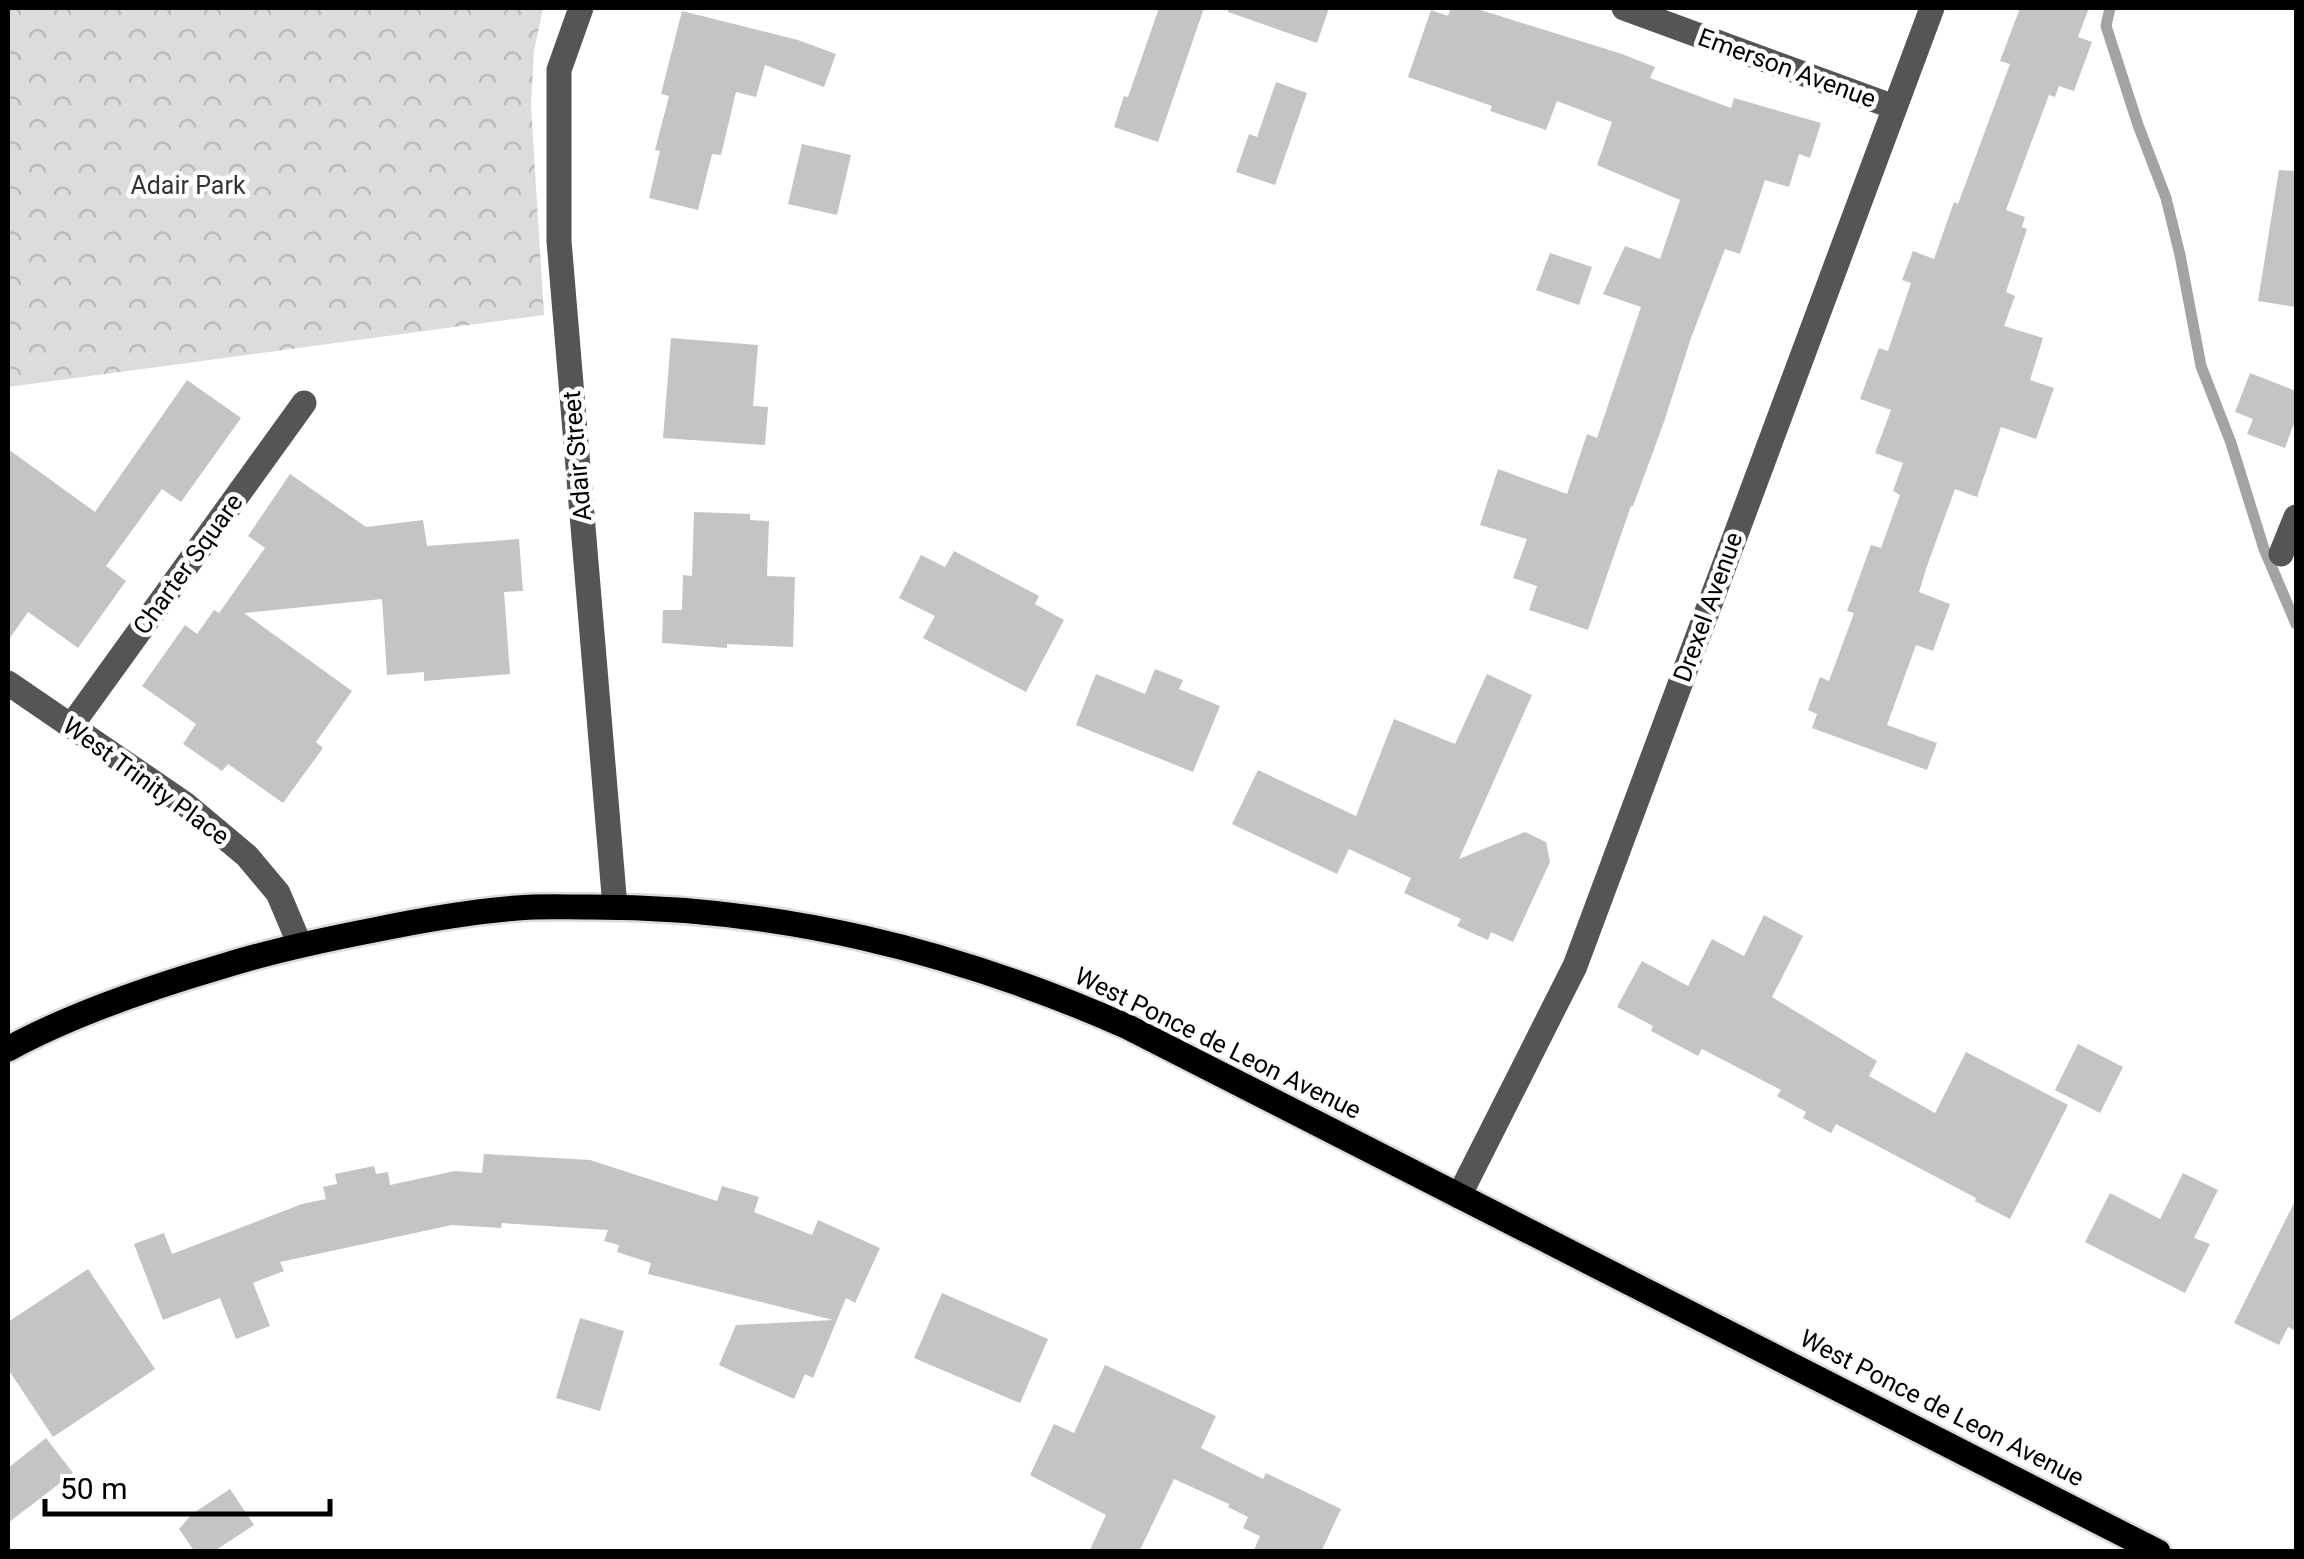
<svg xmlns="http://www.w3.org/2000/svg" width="2304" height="1559" viewBox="0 0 2304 1559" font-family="Roboto,sans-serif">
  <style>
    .park { fill: url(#park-crowns) }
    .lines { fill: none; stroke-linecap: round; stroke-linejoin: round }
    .stream { stroke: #a3a3a3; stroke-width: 11 }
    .building { fill: #c4c4c4 }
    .major-casing { stroke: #dbdbdb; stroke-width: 30 }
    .minor { stroke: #555; stroke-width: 25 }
    .major { stroke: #000; stroke-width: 25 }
    .labels { text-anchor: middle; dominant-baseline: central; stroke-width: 9; stroke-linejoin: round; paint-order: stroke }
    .street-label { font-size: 25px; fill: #000; stroke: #fff }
    .park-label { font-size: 25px; fill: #333; stroke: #fff }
  </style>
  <defs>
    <pattern id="park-crowns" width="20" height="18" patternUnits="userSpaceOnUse" patternTransform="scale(2.5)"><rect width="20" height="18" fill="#dcdcdc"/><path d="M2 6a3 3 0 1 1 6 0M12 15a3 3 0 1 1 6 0" fill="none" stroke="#bbb"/></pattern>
  </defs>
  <rect width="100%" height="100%" fill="#fff"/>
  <!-- park -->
  <path class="park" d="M8,8H543L534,51L531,106L544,315L8,387Z"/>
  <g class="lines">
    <!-- stream -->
    <path class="stream" d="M2110,8L2106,26L2138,125L2166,198L2180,255L2201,366L2231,443L2264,549L2296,624"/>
  </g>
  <!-- building -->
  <g class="building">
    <path d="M1159,8H1204L1158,142L1114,127L1124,96L1128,97Z"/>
    <path d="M1228,8H1329L1317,43L1228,12Z"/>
    <path d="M1451,8H1474L1622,54L1655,67L1650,78L1731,108L1734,98L1821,123L1810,158L1799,154L1789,187L1765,180L1740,254L1725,249L1691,338L1664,422L1633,506H1631L1588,630L1529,610L1537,586L1513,578L1527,539L1480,525L1498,469L1567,494L1587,434L1597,438L1641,307L1603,294L1625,246L1660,259L1680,200L1597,165L1612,122L1557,101L1546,130L1490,111L1492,106L1408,77L1431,10L1448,16Z"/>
    <path d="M2020,8H2089L2078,37L2092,42L2074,91L2059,86L2055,97L2049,95L2006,210L2025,217L2022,227L2027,229L2006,292L2015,296L2004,326L2043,338L2030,380L2054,388L2036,439L2001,427L1977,497L1955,489L1927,566L1919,592L1950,604L1933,651L1916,645L1887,725L1937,743L1927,770L1812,728L1817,714L1808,710L1820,677L1829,681L1854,613L1847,611L1871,545L1881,548L1900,495L1893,491L1903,463L1875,453L1891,410L1860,399L1879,348L1888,351L1911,283L1902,280L1913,251L1934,259L1954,202L1958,204L2010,64L2000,61Z"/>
    <path d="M682,11L798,40L836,54L824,87L765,65L756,97L736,92L721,155L712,154L698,210L649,198L660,151L655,150L669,96L661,94Z"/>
    <path d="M1276,82L1307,93L1275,185L1236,172L1249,134L1257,137Z"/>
    <path d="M802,144L851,155L837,215L788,204Z"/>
    <path d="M2279,170L2296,171V307L2258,301Z"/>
    <path d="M1550,253L1592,267L1579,305L1536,290Z"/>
    <path d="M671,338L758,345L753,406L768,407L765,445L663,438Z"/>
    <path d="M2250,373L2296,391V418L2285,448L2247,434L2253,419L2235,412Z"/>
    <path d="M187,380L241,418L181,502L162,489L106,566L126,581L78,648L28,612L8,641V449L95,512Z"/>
    <path d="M290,474L366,527L423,520L427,546L519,539L523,591L504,592L510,674L424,681V672L387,675L382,599L244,613L352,691L316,742L323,748L283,803L228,764L222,771L183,744L196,724L142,686L185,625L197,634L214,610L219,613L265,548L248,536Z"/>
    <path d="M694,512L750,514V520L769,521L767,576L795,577L793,647L727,644V648L662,643L663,610H682L683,575L692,576Z"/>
    <path d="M954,551L1039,596L1035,604L1064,620L1026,692L923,638L935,616L899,598L921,555L945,567Z"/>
    <path d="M1155,669L1183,680L1179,689L1220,706L1193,772L1076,725L1096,674L1145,694Z"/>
    <path d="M1487,674L1532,695L1459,859L1525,832L1546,842L1550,862L1513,942L1491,932L1488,940L1457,926L1461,919L1404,893L1411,878L1349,849L1337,874L1232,824L1258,770L1356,816L1394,719L1455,744Z"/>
    <path d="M1764,915L1803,936L1772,997L1877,1061L1869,1076L1935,1113L1966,1052L2068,1105L2010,1219L1975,1201L1976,1198L1836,1124L1831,1133L1803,1118L1806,1112L1777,1096L1781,1090L1702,1049L1698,1056L1651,1031L1653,1026L1617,1007L1642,961L1688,986L1712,939L1744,956Z"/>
    <path d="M2078,1044L2123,1067L2100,1113L2055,1090Z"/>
    <path d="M484,1154L590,1160L717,1201L722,1186L759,1197L754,1212L812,1235L818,1220L880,1248L855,1303L846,1298L813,1378L805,1374L794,1399L719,1365L736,1325L833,1320L648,1274L651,1263L617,1252L619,1245L604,1241L608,1230L502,1223L501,1228L452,1225L280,1262L284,1271L253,1283L270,1326L236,1339L220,1298L163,1320L134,1244L164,1233L172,1254L302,1204L326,1199L323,1187L337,1184L335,1174L374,1166L376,1174L388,1172L390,1185L455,1171L482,1173Z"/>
    <path d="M2183,1173L2218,1190L2194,1238L2210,1244L2185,1293L2085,1242L2110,1193L2160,1219Z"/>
    <path d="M2296,1199V1331L2288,1327L2279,1345L2234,1323Z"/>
    <path d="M88,1269L155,1369L53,1437L8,1369V1322Z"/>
    <path d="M942,1293L1048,1339L1020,1403L914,1358Z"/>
    <path d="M580,1318L624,1331L600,1411L556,1398Z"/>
    <path d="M1105,1365L1216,1416L1201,1448L1263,1479L1266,1473L1341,1509L1321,1552H1253L1260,1536L1243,1528L1248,1517L1228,1507L1229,1504L1174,1479L1139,1552H1089L1106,1515L1030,1475L1054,1424L1074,1433Z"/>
    <path d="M46,1438L73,1473L8,1523V1468Z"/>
    <path d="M230,1489L254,1525L213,1552H195L179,1529L192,1514Z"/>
  </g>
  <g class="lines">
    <defs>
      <path id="major" d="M8,1049C70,1015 152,987 220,967C271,951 322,940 374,930C422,920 468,912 517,908C539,906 562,907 585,907C776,906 954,950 1128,1027L2158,1552"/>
    </defs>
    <!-- major casing -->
    <use href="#major" class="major-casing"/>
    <!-- minor -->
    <g class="minor">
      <path d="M581,8L559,70V241L615,907"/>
      <path d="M1624,8L1894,107"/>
      <path d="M2281,554L2296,517"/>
      <path d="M8,683L185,804L247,856L278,893L300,945"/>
      <path d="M71,726L304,403"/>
      <path d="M1459,1196L1575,966L1932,8"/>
    </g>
    <!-- major -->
    <use href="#major" class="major"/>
  </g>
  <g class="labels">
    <!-- street labels -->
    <g class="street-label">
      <text transform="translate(1787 68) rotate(20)">Emerson Avenue</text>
      <text transform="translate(577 456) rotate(-95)">Adair Street</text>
      <text transform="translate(188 564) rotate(-54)">Charter Square</text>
      <text transform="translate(1708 607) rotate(-70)">Drexel Avenue</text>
      <text transform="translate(146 781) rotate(36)">West Trinity Place</text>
      <text transform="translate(1218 1043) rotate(26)">West Ponce de Leon Avenue</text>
      <text transform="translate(1942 1408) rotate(27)">West Ponce de Leon Avenue</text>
    </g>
    <!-- park labels -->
    <g class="park-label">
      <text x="188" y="185">Adair Park</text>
    </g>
  </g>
  <!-- border -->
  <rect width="2304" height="1559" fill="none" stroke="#000000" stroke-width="20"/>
  <!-- scale -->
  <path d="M45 1499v15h285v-15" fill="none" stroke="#000000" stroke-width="5"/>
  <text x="60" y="1499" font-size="30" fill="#000000" stroke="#ffffff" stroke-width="8" paint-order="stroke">50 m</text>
</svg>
